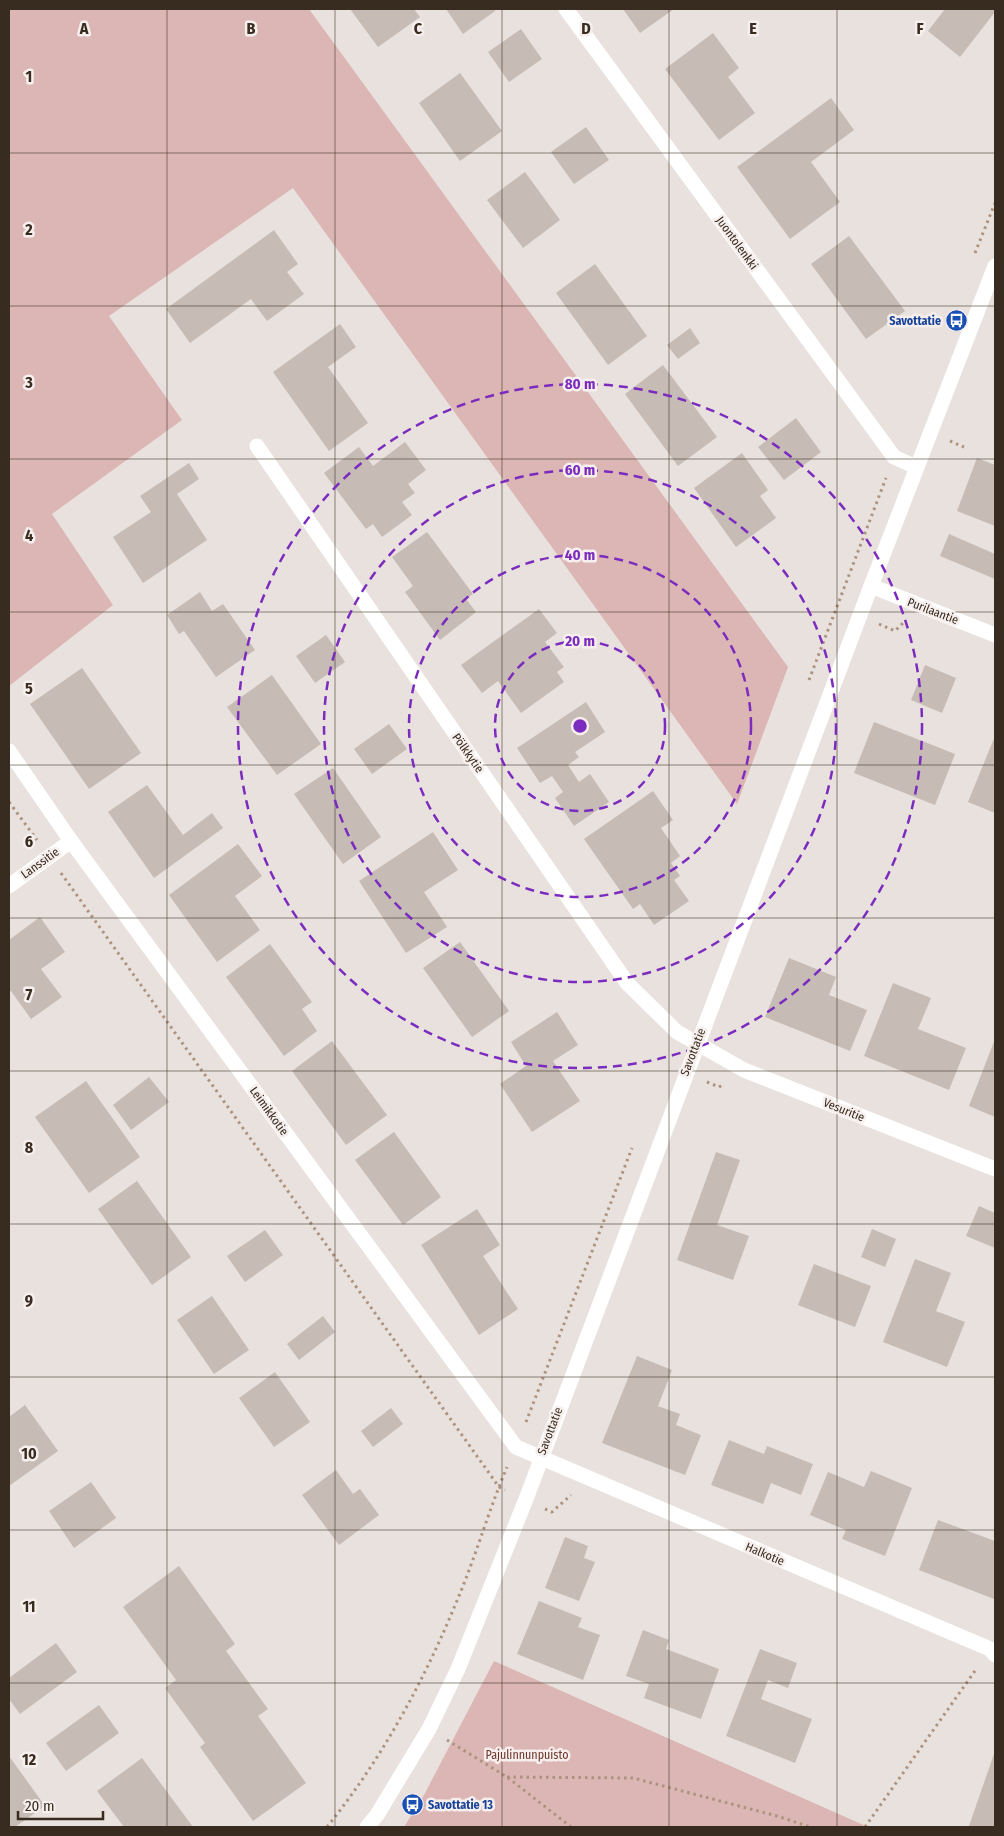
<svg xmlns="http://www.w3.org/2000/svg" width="1004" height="1836" viewBox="0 0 1004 1836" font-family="'Fira Sans Condensed',sans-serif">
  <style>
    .green { fill: #dbb6b5 }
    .building { fill: #c6bcb5 }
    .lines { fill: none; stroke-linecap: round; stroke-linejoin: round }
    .path { stroke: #ad927d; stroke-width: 3; stroke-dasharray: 2.5 4; stroke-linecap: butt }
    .minor { stroke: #fff; stroke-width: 15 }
    .grid { fill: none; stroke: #382b1f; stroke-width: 1; stroke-opacity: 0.55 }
    .ring { fill: none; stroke: #7b2cbf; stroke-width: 2.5; stroke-dasharray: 9 6 }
    .labels { text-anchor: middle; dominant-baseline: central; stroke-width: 5; stroke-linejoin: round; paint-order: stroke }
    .street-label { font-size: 12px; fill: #382b1f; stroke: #f6efed }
    .transit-label { font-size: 12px; font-weight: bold; fill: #164399; stroke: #f6efed; text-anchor: end }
    .park-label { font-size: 12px; fill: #6e342a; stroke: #f6efed }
    .grid-label { font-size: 16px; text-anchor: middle; font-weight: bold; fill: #382b1f; stroke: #f6efed; stroke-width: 5; stroke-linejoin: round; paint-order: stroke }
    .centre { fill: #7b2cbf; stroke: #f6efed; stroke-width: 2.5 }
    .ring-label { font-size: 15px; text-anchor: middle; font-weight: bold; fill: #7b2cbf; stroke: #f6efed; stroke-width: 5; stroke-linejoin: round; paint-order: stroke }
  </style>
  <rect width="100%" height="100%" fill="#e9e1dd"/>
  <!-- green -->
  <g class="green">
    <path d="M9,9H309L788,667L737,804L293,188L109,316L182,420L52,514L113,605L9,686Z"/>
    <path d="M494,1661L868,1827H404L424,1795Z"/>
  </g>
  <!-- building -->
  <g class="building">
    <path d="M350,9H414L420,17L378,47Z"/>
    <path d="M446,9H494L495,11L463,34Z"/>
    <path d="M623,9H674L640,33Z"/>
    <path d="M945,9H995V12L960,57L928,31Z"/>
    <path d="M521,29L542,59L509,82L488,52Z"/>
    <path d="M713,33L739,68L728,77L755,113L719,140L665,69Z"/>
    <path d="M460,73L502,131L460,161L419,103Z"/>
    <path d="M831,98L854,130L811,162L840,202L790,239L737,167Z"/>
    <path d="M586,127L609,160L574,184L551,152Z"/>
    <path d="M525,172L560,220L523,248L487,200Z"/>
    <path d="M274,230L298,264L287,272L304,294L267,321L251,299L190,343L166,309Z"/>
    <path d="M849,236L905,311L866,339L811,264Z"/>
    <path d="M595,264L647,336L608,365L556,293Z"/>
    <path d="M340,324L356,347L328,367L368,423L329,451L273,372Z"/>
    <path d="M690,328L700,343L678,359L667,345Z"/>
    <path d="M663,365L717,437L678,466L625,394Z"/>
    <path d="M796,418L821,452L784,480L758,447Z"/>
    <path d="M405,442L426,470L408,484L415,493L402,502L412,515L382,537L373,524L366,529L324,473L359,447L373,466Z"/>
    <path d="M742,453L768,490L760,496L776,518L736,547L694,488Z"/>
    <path d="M977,458L995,465V526L957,511Z"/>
    <path d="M189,463L199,479L177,494L207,540L143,583L113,537L151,512L140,496Z"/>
    <path d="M427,532L473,594L466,599L476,612L440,640L405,592L413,586L392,557Z"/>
    <path d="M949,534L995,554V579L940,556Z"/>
    <path d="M200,592L212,611L223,604L255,650L216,677L184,631L179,634L167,615Z"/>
    <path d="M539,609L557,633L545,642L564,667L557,672L564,682L521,713L498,681L482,693L461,665Z"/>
    <path d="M326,635L345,662L315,683L296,656Z"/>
    <path d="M925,665L956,678L942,713L911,700Z"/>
    <path d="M82,668L141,753L89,789L30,704Z"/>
    <path d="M272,675L321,744L277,775L227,707Z"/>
    <path d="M586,702L605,732L575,752L579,757L568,765L579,782L590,774L609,802L574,826L555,798L563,792L552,776L540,783L517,748Z"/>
    <path d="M874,722L955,754L935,805L854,773Z"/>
    <path d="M389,724L407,749L372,774L354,749Z"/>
    <path d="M995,736V813L968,802Z"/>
    <path d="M333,768L381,837L343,864L294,794Z"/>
    <path d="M147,785L183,835L212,813L223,828L154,878L108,812Z"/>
    <path d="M653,791L673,820L661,828L680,856L671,863L680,876L674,880L689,901L654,925L640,904L633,909L584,839Z"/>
    <path d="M433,832L458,870L424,892L447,927L406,953L359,881Z"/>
    <path d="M238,844L262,876L235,896L260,930L217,962L169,895Z"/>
    <path d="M40,917L65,952L41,969L62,997L31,1019L11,991L9,992V940Z"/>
    <path d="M460,942L509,1011L472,1037L423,968Z"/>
    <path d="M270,944L312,1002L302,1009L317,1031L284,1056L226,977Z"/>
    <path d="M789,958L836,977L829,995L867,1010L850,1051L765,1017Z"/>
    <path d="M893,983L931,998L918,1029L966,1048L949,1090L864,1056Z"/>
    <path d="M557,1012L578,1045L553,1061L580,1101L532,1132L500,1084L526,1066L511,1042Z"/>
    <path d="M995,1039V1117L969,1106Z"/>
    <path d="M332,1041L387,1115L346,1145L292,1071Z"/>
    <path d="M149,1077L169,1102L131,1130L113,1105Z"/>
    <path d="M86,1081L140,1157L89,1193L35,1117Z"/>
    <path d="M394,1132L441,1197L403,1225L355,1160Z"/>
    <path d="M716,1152L740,1160L717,1225L749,1236L733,1280L677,1260Z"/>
    <path d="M137,1181L191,1257L152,1285L98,1209Z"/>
    <path d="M979,1206L995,1213V1248L966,1236Z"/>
    <path d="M477,1209L500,1245L483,1256L518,1309L479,1335L421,1245Z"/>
    <path d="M872,1229L896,1239L885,1267L861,1257Z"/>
    <path d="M265,1230L283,1255L245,1282L227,1256Z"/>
    <path d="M915,1259L951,1273L936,1311L965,1322L947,1367L883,1342Z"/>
    <path d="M814,1264L871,1286L855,1327L798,1305Z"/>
    <path d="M212,1296L249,1350L214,1374L177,1320Z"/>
    <path d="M323,1316L335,1332L299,1360L287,1344Z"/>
    <path d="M637,1356L672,1370L658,1406L680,1414L676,1425L701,1435L685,1475L602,1443Z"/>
    <path d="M275,1372L310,1422L274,1447L239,1398Z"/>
    <path d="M25,1405L58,1451L9,1486V1417Z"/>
    <path d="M391,1408L403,1424L373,1447L361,1431Z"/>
    <path d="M729,1440L764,1454L767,1446L813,1464L801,1495L771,1483L763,1504L711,1485Z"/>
    <path d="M336,1470L353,1494L360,1489L379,1515L339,1545L302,1495Z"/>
    <path d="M871,1471L912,1488L885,1556L842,1539L846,1530L810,1515L828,1472L864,1487Z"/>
    <path d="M91,1482L116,1518L74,1548L49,1511Z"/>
    <path d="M938,1520L995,1541L994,1599L919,1570Z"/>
    <path d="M565,1537L588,1546L584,1558L595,1562L579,1601L545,1588Z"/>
    <path d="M179,1566L235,1644L226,1651L268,1709L258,1716L306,1783L253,1821L200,1747L205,1743L165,1688L176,1680L123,1607Z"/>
    <path d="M539,1601L582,1618L578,1627L600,1635L583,1680L517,1654Z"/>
    <path d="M643,1630L669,1640L666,1649L719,1669L701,1719L644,1698L649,1684L626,1676Z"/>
    <path d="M56,1643L77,1672L20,1714L9,1699V1678Z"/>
    <path d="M760,1649L797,1663L788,1688L768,1680L761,1699L812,1719L795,1763L726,1736Z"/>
    <path d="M99,1705L119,1733L66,1771L46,1743Z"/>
    <path d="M995,1751V1827H973L969,1826Z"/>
    <path d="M9,1756L45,1806L15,1827H9Z"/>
    <path d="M142,1758L193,1827H124L97,1791Z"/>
  </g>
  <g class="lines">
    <!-- path -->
    <g class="path">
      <path d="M975,253L995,203"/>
      <path d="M950,441L964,447"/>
      <path d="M879,624L895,631L904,622"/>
      <path d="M809,680L886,478"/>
      <path d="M9,802L37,840"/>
      <path d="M61,873L499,1487L505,1490"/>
      <path d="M707,1082L719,1087L724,1084"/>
      <path d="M526,1422L632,1148"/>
      <path d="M545,1509L552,1512L571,1495"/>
      <path d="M447,1740L507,1777L571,1827"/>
      <path d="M507,1777L633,1778L777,1816L810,1827"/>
      <path d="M327,1827C381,1760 423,1683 456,1603C475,1559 488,1512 507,1467"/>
      <path d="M865,1827L977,1668"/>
    </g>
    <!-- minor -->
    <g class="minor">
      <path d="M566,9L894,457L916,467"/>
      <path d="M257,446L627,983L677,1032L744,1070L995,1169"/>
      <path d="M871,586L995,635"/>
      <path d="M9,751L71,841L516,1447L990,1649L995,1655"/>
      <path d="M9,886L71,841"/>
      <path d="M367,1827L377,1815L429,1729L458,1669L526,1499L871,586L995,266"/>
    </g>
  </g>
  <!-- grid -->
  <path class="grid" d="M167,9V1827M335,9V1827M502,9V1827M669,9V1827M837,9V1827M9,153H995M9,306H995M9,459H995M9,612H995M9,765H995M9,918H995M9,1071H995M9,1224H995M9,1377H995M9,1530H995M9,1683H995"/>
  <!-- distance rings -->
  <g class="ring">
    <circle cx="580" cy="726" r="85"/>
    <circle cx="580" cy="726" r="171"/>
    <circle cx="580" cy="726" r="256"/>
    <circle cx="580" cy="726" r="342"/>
  </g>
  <!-- icons -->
  <defs>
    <symbol id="bus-disc" viewBox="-11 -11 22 22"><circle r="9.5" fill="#1a4fb4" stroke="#f6efed"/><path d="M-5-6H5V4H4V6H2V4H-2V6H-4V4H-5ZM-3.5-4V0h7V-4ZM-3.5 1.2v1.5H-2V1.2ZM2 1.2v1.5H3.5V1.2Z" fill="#fff"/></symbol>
  </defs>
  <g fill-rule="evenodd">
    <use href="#bus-disc" x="944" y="308" width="25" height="25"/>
    <use href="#bus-disc" x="400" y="1792" width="25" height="25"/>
  </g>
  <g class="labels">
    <!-- street labels -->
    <g class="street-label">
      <text transform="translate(737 243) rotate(54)">Juontolenkki</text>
      <text transform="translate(933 611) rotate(21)">Purilaantie</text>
      <text transform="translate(468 753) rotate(55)">Pölkkytie</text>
      <text transform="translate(40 863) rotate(-36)">Lanssitie</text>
      <text transform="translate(693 1052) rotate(-69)">Savottatie</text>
      <text transform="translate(844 1110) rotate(22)">Vesuritie</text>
      <text transform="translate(269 1111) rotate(54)">Leimikkotie</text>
      <text transform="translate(550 1431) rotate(-69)">Savottatie</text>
      <text transform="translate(765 1554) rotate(23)">Halkotie</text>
    </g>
    <!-- transit labels -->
    <g class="transit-label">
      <text x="941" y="321">Savottatie</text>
      <text x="428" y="1805" text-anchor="start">Savottatie 13</text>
    </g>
    <!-- park labels -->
    <g class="park-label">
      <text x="527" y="1755">Pajulinnunpuisto</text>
    </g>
  </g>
  <g class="grid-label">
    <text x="84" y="34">A</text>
    <text x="251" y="34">B</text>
    <text x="418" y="34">C</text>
    <text x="586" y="34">D</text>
    <text x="753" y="34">E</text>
    <text x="920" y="34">F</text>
    <text x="29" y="82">1</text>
    <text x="29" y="235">2</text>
    <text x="29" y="388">3</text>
    <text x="29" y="541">4</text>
    <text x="29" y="694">5</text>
    <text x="29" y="847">6</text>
    <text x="29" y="1000">7</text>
    <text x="29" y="1153">8</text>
    <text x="29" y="1306">9</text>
    <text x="29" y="1459">10</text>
    <text x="29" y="1612">11</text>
    <text x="29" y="1765">12</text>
  </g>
  <circle cx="580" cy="726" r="8" class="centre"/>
  <g class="ring-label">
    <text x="580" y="389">80 m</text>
    <text x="580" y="475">60 m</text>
    <text x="580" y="560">40 m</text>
    <text x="580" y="646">20 m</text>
  </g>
  <!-- border -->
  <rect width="1004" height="1836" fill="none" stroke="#382b1f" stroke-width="20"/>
  <!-- scale -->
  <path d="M18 1811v8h85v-8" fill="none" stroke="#382b1f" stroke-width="2.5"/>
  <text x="25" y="1811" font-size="15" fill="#382b1f" stroke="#f6efed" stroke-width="4" paint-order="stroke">20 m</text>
</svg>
